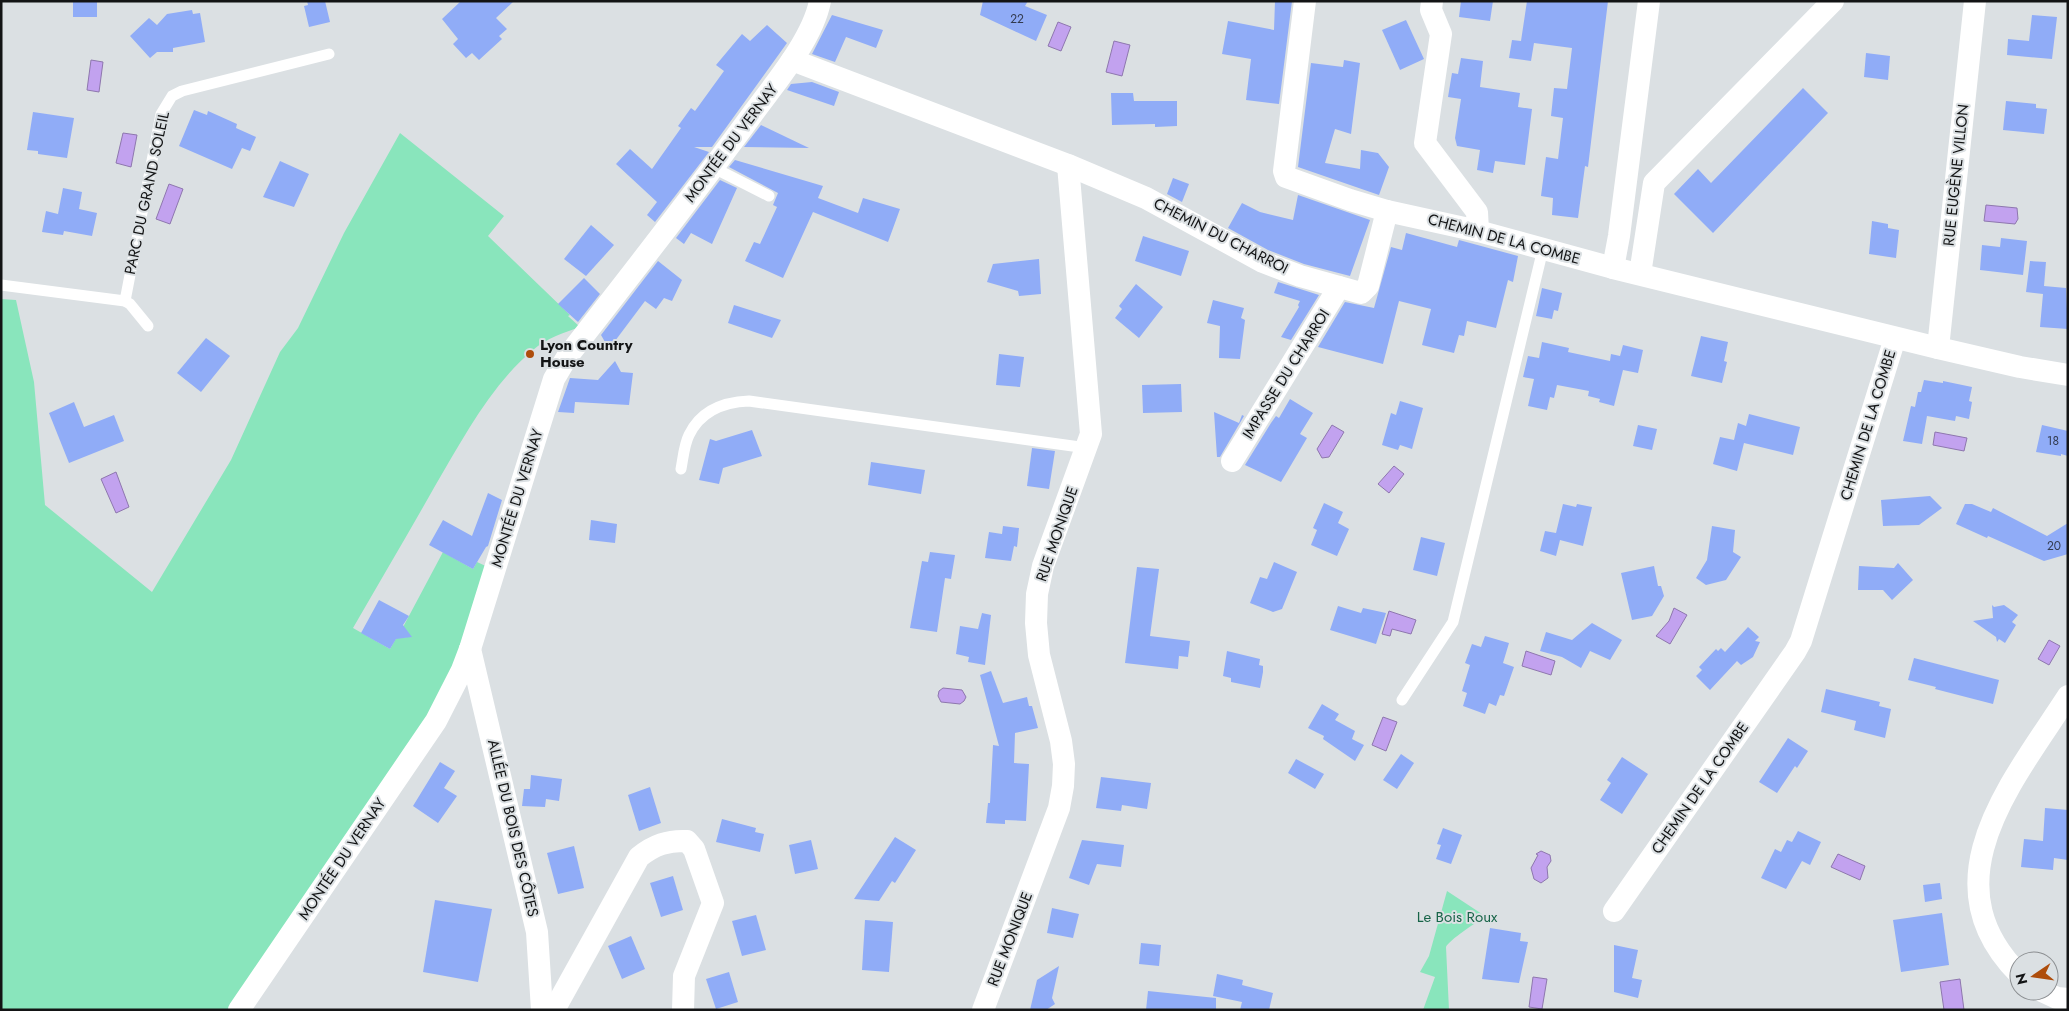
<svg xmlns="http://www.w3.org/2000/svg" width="2069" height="1011" viewBox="0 0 2069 1011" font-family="Jost,sans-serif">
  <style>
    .green { fill: #89e5bc }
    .water { fill: #c2a2ef; stroke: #8e77ae }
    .building { fill: #90acf7 }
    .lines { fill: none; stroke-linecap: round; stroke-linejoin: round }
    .service { stroke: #fff; stroke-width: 11 }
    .minor { stroke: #fff; stroke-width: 22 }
    .poi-dot { fill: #ae4d0b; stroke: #dbe0e3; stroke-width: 2 }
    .labels { text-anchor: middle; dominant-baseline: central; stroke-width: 4; stroke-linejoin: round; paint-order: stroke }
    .number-label { font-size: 12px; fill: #323a4e }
    .street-label { font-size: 15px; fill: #131415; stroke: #dbe0e3 }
    .poi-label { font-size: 15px; font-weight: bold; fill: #131415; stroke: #dbe0e3; text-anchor: start }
    .park-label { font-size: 15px; fill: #176448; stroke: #dbe0e3 }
  </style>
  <rect width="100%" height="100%" fill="#dbe0e3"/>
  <!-- green -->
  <g class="green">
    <path d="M400,133L504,216L488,236L570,315L568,316L580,327C563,333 547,338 533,350C490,386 463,439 435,486C408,534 380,581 353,628L390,649L399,633L402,638L407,637L402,629L443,552L473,569L477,562L490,568L453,679L423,727L230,1010H1V299L16,300L34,382L45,505L152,592L231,460L280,352L298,328L344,233Z"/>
    <path d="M1447,891L1485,916C1476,923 1449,940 1446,947L1449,1010H1423L1435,977L1420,972L1429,956Z"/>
  </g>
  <!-- water -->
  <g class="water">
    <path d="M1058,22L1071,27L1061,51L1048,46Z"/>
    <path d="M1114,41L1130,45L1122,76L1106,72Z"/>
    <path d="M91,60L103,62L99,92L87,90Z"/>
    <path d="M123,133L137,135L131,167L116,163Z"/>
    <path d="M169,184L183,189L170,224L156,219Z"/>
    <path d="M1986,205L2017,208L2018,219L2015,224L1984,221Z"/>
    <path d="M1332,425L1344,432L1329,457L1322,458L1317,449Z"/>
    <path d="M1935,432L1967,438L1964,451L1933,445Z"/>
    <path d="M1394,466L1404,474L1389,493L1378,484Z"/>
    <path d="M116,472L129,507L116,513L101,479Z"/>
    <path d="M1674,608L1687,615L1670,644L1656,636L1669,621Z"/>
    <path d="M1389,611L1416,620L1411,634L1392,629L1390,636L1382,634Z"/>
    <path d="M2049,640L2060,646L2049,665L2038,659Z"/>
    <path d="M1526,651L1555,661L1551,675L1522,666Z"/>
    <path d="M943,688L962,690L966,697L964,701L960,704L941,702L938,696L939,691Z"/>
    <path d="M1383,717L1397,722L1386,751L1372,745Z"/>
    <path d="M1541,851L1550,855L1551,861L1547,867L1548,878L1541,883L1534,879L1531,868L1538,855L1536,854Z"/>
    <path d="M1838,854L1865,866L1860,880L1831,867Z"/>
    <path d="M1533,977L1547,979L1542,1009L1529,1007Z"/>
    <path d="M1960,979L1964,1010H1944L1940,982Z"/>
  </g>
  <!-- building -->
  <g class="building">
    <rect x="73" y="1" width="24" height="16"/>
    <path d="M307,1H325L330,22L309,27L304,6L308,5Z"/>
    <path d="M461,1H514L496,18L507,29L499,36L502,39L479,60L472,53L466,58L453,44L458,39L442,19Z"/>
    <path d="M983,1H1028L1025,6L1047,15L1036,41L980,15Z"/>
    <path d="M1275,1H1292L1279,104L1246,100L1251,59L1222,54L1228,21L1274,30Z"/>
    <path d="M1461,1H1493L1490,21L1459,17Z"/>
    <path d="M1527,1H1608L1588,167L1585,166L1578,218L1552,215L1553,198L1541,196L1546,157L1558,159L1563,118L1551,116L1554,88L1567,89L1572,48L1534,43L1531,61L1509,58L1512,40L1521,41Z"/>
    <path d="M192,10L193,14L200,13L205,42L173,48V52H157L150,58L130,36L149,18L157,25L167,14Z"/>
    <path d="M832,15L883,30L876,48L846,37L835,62L812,54Z"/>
    <path d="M2032,15L2057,17L2052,59L2007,55L2008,39L2029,41Z"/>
    <path d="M1406,20L1424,59L1400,70L1382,30Z"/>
    <path d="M767,25L787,43L712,147H694L709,152L655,222L647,215L657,202L616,164L630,149L652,169L681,128L678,126L691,108L695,111L724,71L716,65L742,34L750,41Z"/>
    <path d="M1866,53L1890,56L1888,80L1864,77Z"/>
    <path d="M1461,58L1483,61L1480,87L1520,93L1518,107L1532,109L1525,165L1495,161L1493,173L1477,170L1480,150L1457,146L1455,138L1461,99L1448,97L1452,73L1458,74Z"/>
    <path d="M1344,60L1360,63L1351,134L1335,129L1325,163L1360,169L1361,150L1378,153L1389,167L1379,195L1298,167L1311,63L1343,67Z"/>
    <path d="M812,82L839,92L834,106L787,90L791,84Z"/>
    <path d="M1803,88L1828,113L1713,233L1674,194L1698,169L1711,183Z"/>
    <path d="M1111,93H1133L1134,101H1177V126L1155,127V124L1112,125Z"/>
    <path d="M2006,101L2036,104V108L2047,109L2044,134L2003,130Z"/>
    <path d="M194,110L207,115L208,111L237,124L236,128L256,137L250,151L242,148L232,169L179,146Z"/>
    <path d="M33,112L74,118L67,158L38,154V151L27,150Z"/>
    <path d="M761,125L809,148L744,147Z"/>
    <path d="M735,160L823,186L818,198L858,213L863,198L900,209L888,242L813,212L783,278L745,261L754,242L760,244L777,207L773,205L778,193L729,167Z"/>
    <path d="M280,161L309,174L294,207L263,197Z"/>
    <path d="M1173,178L1189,184L1182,202L1167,194Z"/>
    <path d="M720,180L737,188L712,244L691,233L684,244L676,238Z"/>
    <path d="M63,188L82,192L79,209L97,213L92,236L64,231L63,235L42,232L46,211L58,214Z"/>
    <path d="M1298,195L1370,220L1350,276L1304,264L1268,250L1228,228L1242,203L1260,212L1293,220Z"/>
    <path d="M1872,221L1888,224V228L1899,230L1896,258L1869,254Z"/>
    <path d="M591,225L614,245L586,276L564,259Z"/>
    <path d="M1406,233L1457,247L1459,240L1518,256L1513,282L1508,280L1496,328L1467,321L1464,336L1459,335L1454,353L1422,345L1431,309L1399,301L1383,364L1318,347L1345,302L1374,308L1391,247L1402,250Z"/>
    <path d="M1143,236L1189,251L1181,276L1135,261Z"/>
    <path d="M2001,238L2027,241L2023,275L1980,270L1982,245L2000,247Z"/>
    <path d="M1039,259L1041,294L1019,296L1018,291L987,282L993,264Z"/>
    <path d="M658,261L682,280L672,301L664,298L656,309L645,301L609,349L601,335Z"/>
    <path d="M2030,261L2046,262L2044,286L2066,288L2068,329L2040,327L2043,294L2026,292Z"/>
    <path d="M584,278L600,294L578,322L558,304Z"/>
    <path d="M1278,282L1319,295L1291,340L1281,337L1299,307L1298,305L1300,301L1274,293Z"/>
    <path d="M1136,284L1163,307L1139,338L1115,318L1122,309L1119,306Z"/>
    <path d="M1542,288L1562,293L1558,311L1554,310L1552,319L1536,316Z"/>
    <path d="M1213,300L1244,308L1241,318L1245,320L1240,359L1219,358L1220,326L1207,323Z"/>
    <path d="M734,305L781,320L772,338L728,323Z"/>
    <path d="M1701,336L1728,342L1724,361L1727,362L1722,383L1691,376Z"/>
    <path d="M206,338L230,356L201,392L177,373Z"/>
    <path d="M1542,342L1569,348L1568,352L1610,361L1611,354L1620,356L1623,345L1643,350L1638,373L1623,370L1614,406L1599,402L1600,399L1588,396L1589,391L1557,385L1554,398L1550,397L1547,410L1528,406L1534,379L1523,377L1528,356L1539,358Z"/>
    <path d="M999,354L1024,357L1020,387L996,385Z"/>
    <path d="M615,361L621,372L633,373L629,405L575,402L574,413L558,412L570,378L598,380Z"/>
    <path d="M1924,380L1943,383V381L1972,387L1969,401L1972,402L1969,419L1956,416L1955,421L1927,416L1922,444L1903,441L1911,406L1915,407L1918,392H1921Z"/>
    <path d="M1181,384L1182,412L1143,413L1142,385Z"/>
    <path d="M1290,399L1313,413L1300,434L1307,438L1281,482L1245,465L1271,423L1276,416L1279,418Z"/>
    <path d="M1400,401L1423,408L1412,449L1400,445L1398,450L1382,445L1391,413L1396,415Z"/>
    <path d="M74,402L84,427L114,415L124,441L69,463L49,413Z"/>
    <path d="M1214,412L1239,423L1242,415L1244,416L1220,457H1217Z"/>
    <path d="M1749,414L1800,427L1793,455L1744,443L1737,471L1713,464L1720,437L1734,440L1738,423L1746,426Z"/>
    <path d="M1638,425L1657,429L1652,450L1633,446Z"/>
    <path d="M2042,425L2068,431V456L2061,454V456L2036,452Z"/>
    <path d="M752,430L762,456L723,468L719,484L699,480L710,439L716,441Z"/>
    <path d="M1032,448L1055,451L1049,489L1027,486Z"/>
    <path d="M871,462L925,470L921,494L868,485Z"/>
    <path d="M488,493L502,500L488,546L486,547L473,569L429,545L443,520L472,536Z"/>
    <path d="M1930,496L1942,508L1919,525L1883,526L1881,500Z"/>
    <path d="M1324,503L1343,512L1338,523L1349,529L1337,556L1311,545L1317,530L1313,528Z"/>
    <path d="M1563,504L1576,507L1577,504L1592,507L1583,546L1560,540L1556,556L1540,551L1545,531L1556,533Z"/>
    <path d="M1965,504H1972L1991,512L1993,508L2047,536L2068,523V554L2044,561L1988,536L1987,538L1956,524Z"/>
    <path d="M591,520L617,524L615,543L589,540Z"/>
    <path d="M1003,526L1019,528L1017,547L1014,546L1011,561L985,558L989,532L1002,534Z"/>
    <path d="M1712,526L1735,530L1733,552L1741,557L1726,580L1706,585L1696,578L1707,560Z"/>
    <path d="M1421,537L1445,543L1437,576L1413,570Z"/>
    <path d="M930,552L955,555L951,579L945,578L937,632L910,628L922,561L928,562Z"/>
    <path d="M1274,562L1297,572L1282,609L1273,612L1250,603L1260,577L1267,579Z"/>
    <path d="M1898,563L1913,580L1892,600L1883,590H1858L1859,566L1894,568Z"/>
    <path d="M1654,566L1658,586H1661L1664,596L1652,616L1632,620L1621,573Z"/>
    <path d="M1137,567L1159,569L1150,636L1190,641L1188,657L1179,656L1178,669L1125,663Z"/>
    <path d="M379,600L409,616L403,625L412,637L396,639L390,649L361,633Z"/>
    <path d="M1992,605L1994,607L2004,605L2018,615L2012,622L2016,625L2005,643L1999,639L1997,642L1996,637L1973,621L1993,618Z"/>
    <path d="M1338,606L1361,613L1363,608L1386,613L1376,644L1330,630Z"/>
    <path d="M982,613L991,615L985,665L968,662L969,657L956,654L960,626L978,629Z"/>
    <path d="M1592,623L1622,640L1610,660L1590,651L1581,668L1562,657L1540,651L1546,632L1572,640Z"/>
    <path d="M1748,627L1759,637L1755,641L1760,642L1753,657L1741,665L1737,661L1710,690L1696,676L1702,670L1699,667L1716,649L1718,651L1721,648L1725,652Z"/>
    <path d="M1485,636L1509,643L1503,663L1514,667L1504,696L1500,695L1496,706L1489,703L1485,714L1463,706L1467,693L1462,691L1470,665L1465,663L1472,644L1481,647Z"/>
    <path d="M1227,651L1260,659L1259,665L1263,666V672L1260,688L1231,682V678L1223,676Z"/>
    <path d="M1914,658L1999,680L1993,704L1935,689L1936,687L1908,680Z"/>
    <path d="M991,671L1003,703L1027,697L1029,706H1032L1038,728L1015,733L1014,763L1029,764L1026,821L1005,820V824L986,823L988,803H990L993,745L999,746L980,675Z"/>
    <path d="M1826,689L1880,702L1879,706L1891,709L1885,738L1854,730L1856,721L1821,712Z"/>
    <path d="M1322,704L1339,714L1335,720L1355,731L1352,739L1364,745L1355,761L1323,739L1324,736L1308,728Z"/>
    <path d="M1788,738L1808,751L1797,768L1795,766L1777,793L1759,782Z"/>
    <path d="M1401,754L1414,763L1397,789L1383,780Z"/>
    <path d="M1622,757L1648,774L1622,814L1600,800L1611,783L1607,780Z"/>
    <path d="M1296,759L1324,774L1315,789L1288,773Z"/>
    <path d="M440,762L455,771L444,788L457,796L438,823L413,806Z"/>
    <path d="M531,775L562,779L559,801L546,799L545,807L522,806L524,789H530Z"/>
    <path d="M1101,777L1151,783L1147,809L1122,805L1121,811L1096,808Z"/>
    <path d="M650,787L661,823L639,831L628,795Z"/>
    <path d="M2045,808L2068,810V860L2054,858L2053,870L2021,867L2024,839L2043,841Z"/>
    <path d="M722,819L756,828L755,832L764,834L760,852L716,842Z"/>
    <path d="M1443,828L1462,835L1451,864L1436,859L1441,845L1437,844Z"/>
    <path d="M1798,831L1821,842L1810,865L1802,861L1786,889L1761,878L1775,849L1781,852L1787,840L1792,842Z"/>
    <path d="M895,837L916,850L895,883L892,881L879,901L854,899Z"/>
    <path d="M811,840L818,869L795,874L789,845Z"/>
    <path d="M1082,840L1124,845L1121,867L1097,864L1089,885L1069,878Z"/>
    <path d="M574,846L584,888L558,894L547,853Z"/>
    <path d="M673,876L683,910L661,917L650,883Z"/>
    <path d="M1940,883L1942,899L1925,902L1923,885Z"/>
    <path d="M435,900L492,909L478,982L423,972Z"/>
    <path d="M1052,908L1079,914L1073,938L1047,933Z"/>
    <path d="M1942,913L1949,965L1901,972L1893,920Z"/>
    <path d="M756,915L766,950L742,956L732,921Z"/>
    <path d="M865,920L893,922L889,972L862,970Z"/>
    <path d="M1490,928L1521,933L1520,941L1528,942L1519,983L1482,979Z"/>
    <path d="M631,936L645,969L622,979L608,946Z"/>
    <path d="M1141,943L1161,945L1159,966L1139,964Z"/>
    <path d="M1614,945L1638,950L1632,978L1642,980L1638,998L1614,992Z"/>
    <path d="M1059,966L1052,998L1055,1004L1046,1010H1030L1037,980Z"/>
    <path d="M729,972L738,1002L716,1009L706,979Z"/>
    <path d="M1217,974L1243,980L1242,985L1273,993L1269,1010H1240L1242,1002L1213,996Z"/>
    <path d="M1148,991L1216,998V1010H1146Z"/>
  </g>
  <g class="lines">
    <!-- service -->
    <g class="service">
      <path d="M714,168L769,196"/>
      <path d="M1,285L125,301L161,114L172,96L182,91L329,54"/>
      <path d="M125,301L130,304L148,326"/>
      <path d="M681,469C683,459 684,445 689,435C701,410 724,402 749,401L1087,448"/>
      <path d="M1402,700L1453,622L1543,249"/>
    </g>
    <!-- minor -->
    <g class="minor">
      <path d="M1432,1L1431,10L1441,34L1425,143L1477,212L1478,231"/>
      <path d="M792,60L1068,165L1146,198L1263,262L1300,276L1361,293L1368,286L1387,211L1350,200L1286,177L1284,171L1305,1"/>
      <path d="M1387,211L1478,231L1613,268L1938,348L2020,367L2068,375"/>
      <path d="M1613,268L1619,236L1649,1"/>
      <path d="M1640,274L1654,183L1833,1"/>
      <path d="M1938,348L1975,1"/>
      <path d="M1232,461L1339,287"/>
      <path d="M470,649L537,932L542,1010"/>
      <path d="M1614,911L1795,652L1801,641L1895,338"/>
      <path d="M2019,974C1926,881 2014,780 2068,696"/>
      <path d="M2042,991L2057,998L2068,999"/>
      <path d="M239,1010L436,721L462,670L470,649L554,379L567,357C630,276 694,195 754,112C777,81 813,38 820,1"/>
      <path d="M554,1010L639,857C654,845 668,840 687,841L694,849L713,903L684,976L683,1010"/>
      <path d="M983,1010L1059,808L1063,786L1064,764L1061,741L1039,655L1036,623L1037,594L1043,566L1091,434L1068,165"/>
    </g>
  </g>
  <!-- markers -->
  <circle class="poi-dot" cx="530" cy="354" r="5"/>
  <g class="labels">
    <!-- number labels -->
    <g class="number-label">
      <text x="1017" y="19">22</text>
      <text x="2053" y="441">18</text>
      <text x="2054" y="546">20</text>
    </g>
    <!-- street labels -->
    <g class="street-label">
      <text transform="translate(731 143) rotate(-53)">MONTÉE DU VERNAY</text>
      <text transform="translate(1956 175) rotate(-84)">RUE EUGÈNE VILLON</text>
      <text transform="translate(147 193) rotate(-78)">PARC DU GRAND SOLEIL</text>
      <text transform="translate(1221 236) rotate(27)">CHEMIN DU CHARROI</text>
      <text transform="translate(1504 239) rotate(15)">CHEMIN DE LA COMBE</text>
      <text transform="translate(1286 374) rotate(-58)">IMPASSE DU CHARROI</text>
      <text transform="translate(1868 425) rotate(-73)">CHEMIN DE LA COMBE</text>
      <text transform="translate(517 498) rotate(-73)">MONTÉE DU VERNAY</text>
      <text transform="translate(1057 534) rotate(-71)">RUE MONIQUE</text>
      <text transform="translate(1700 788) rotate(-55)">CHEMIN DE LA COMBE</text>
      <text transform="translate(513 828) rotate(77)">ALLÉE DU BOIS DES CÔTES</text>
      <text transform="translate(342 859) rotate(-56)">MONTÉE DU VERNAY</text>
      <text transform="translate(1010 939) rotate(-69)">RUE MONIQUE</text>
    </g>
    <!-- poi labels -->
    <g class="poi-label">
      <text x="540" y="345">Lyon Country<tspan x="540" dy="17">House</tspan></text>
    </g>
    <!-- park labels -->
    <g class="park-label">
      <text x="1457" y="917">Le Bois Roux</text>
    </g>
  </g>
  <!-- border -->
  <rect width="2069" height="1011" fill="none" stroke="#131415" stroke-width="5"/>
  <!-- north arrow -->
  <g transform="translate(2034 976) rotate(257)"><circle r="24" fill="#dbe0e3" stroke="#8b8e91"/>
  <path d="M0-4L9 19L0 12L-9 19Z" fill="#ae4d0b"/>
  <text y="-8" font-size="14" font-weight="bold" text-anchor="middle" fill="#131415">N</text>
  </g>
</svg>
